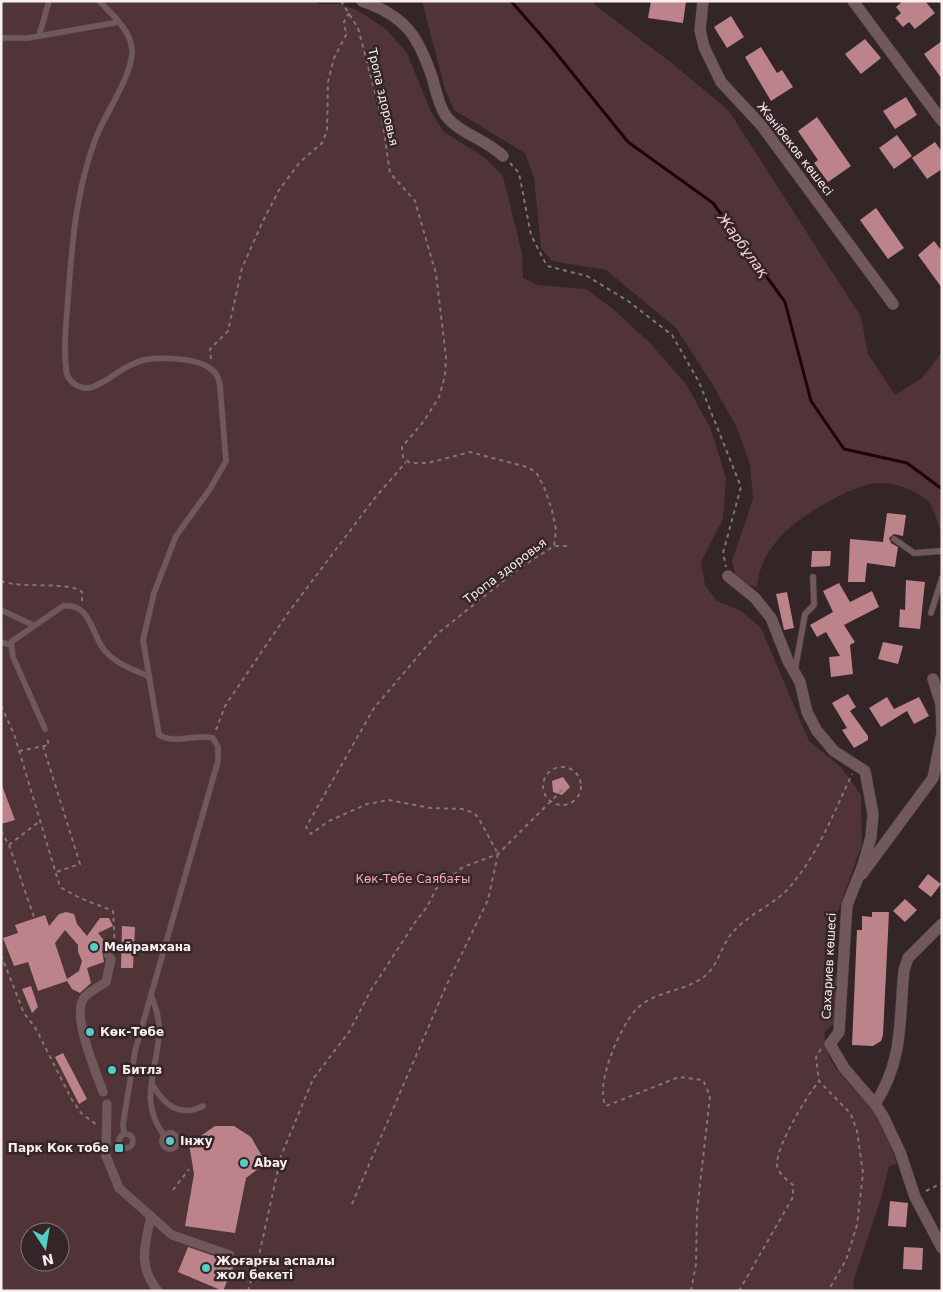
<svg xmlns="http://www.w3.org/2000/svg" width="943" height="1292" viewBox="0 0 943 1292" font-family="'DejaVu Sans',sans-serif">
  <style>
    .green { fill: #513437; fill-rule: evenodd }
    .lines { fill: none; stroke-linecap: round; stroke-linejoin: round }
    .stream { stroke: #260008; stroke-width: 3 }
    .building { fill: #bc838a; fill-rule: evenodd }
    .service-casing { stroke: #4f4143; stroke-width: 7 }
    .pedestrian-casing { stroke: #4f4143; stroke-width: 10 }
    .minor-casing { stroke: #4f4143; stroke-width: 12 }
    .path { stroke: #827577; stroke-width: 2; stroke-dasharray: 4 4; stroke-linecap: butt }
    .service { stroke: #71595b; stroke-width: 5.5 }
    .pedestrian { stroke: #71595b; stroke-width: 9 }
    .minor { stroke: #71595b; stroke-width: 11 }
    .poi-dot { fill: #54cdc7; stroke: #342527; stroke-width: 2 }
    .labels { text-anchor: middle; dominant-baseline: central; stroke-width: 5; stroke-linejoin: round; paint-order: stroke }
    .street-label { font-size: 12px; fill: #f8eeef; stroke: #342527 }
    .park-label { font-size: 12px; fill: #fda8b3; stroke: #342527 }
    .poi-label { font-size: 12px; font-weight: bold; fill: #f8eeef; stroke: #342527; text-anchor: start }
    .water-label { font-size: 14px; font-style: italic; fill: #f7d3d7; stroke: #342527 }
  </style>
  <rect width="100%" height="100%" fill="#342527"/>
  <!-- green -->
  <g class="green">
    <path d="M1,1H314L319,4H340L357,10L386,29L407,53L431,112L444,132L485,158L503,176L522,253L523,278L538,285L586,289L613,309L650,343L686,384L710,427L726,478L723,519L701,562L705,585L717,601L741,611L761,628L809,741L841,767L861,795L862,844L835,920L831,951L840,999L834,1024L825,1031C820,1065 858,1089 876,1114C886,1127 891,1148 897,1164L889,1166L882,1195L853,1282L855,1291H1ZM30,1232H60V1262H30Z"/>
    <path d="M422,1H593L596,6L673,64L729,111L861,317L868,354L895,395L922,378L942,352V535C938,525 934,506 927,500C915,490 899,484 884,483C868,482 852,490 837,497C801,516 761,542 757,587L744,584L736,577L732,561L753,499L750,465L737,428L711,382L676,328L606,270L552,261L541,248L534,178L525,153L454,110L445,89Z"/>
  </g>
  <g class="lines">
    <!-- stream -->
    <path class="stream" d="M511,1L552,48L628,142L713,203L785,302L811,401L844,449L907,463L942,489"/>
  </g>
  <!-- building -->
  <g class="building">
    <path d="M651,1H686L683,23L648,18Z"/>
    <path d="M903,1H925L935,13L915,29L909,22L903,27L895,18L901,13L896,7Z"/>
    <path d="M731,16L744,37L727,48L714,27Z"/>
    <path d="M865,39L881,58L861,74L845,54Z"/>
    <path d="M942,41V79L924,54Z"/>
    <path d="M761,47L777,73L782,70L793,87L771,101L745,57Z"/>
    <path d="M906,97L917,115L895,129L883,111Z"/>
    <path d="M817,117L851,166L828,182L814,163L818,160L798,131Z"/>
    <path d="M897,135L912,156L894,169L879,148Z"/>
    <path d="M935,142L942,152V169L927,179L912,158Z"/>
    <path d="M876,208L904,248L888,259L860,220Z"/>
    <path d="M934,241L942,251V288L918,255Z"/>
    <path d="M887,513L906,515L903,536L894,534L889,538L891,543L898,547L895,567L867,563L865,582H848L850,539L883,542Z"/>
    <path d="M812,551H831L830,566L811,567Z"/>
    <path d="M906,580L925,582L920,629L899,627L900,609L905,610Z"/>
    <path d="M839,583L850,602L872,591L879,607L844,625L855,642L850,645L853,674L831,677L829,657L840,656L826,632L817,637L810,625L833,612L823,591Z"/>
    <path d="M787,592L794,628L784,630L776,594Z"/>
    <path d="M883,642L903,646L898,664L878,659Z"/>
    <path d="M848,694L856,707L850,711L868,736V740L854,748L842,730L847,728L832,703Z"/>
    <path d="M887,697L894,709L919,697L929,716L914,724L907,711L881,727L869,708Z"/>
    <path d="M563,777L570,787L562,795L553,792L552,781Z"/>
    <path d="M1,783L15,820L1,824Z"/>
    <path d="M928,874L941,884L931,897L918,887Z"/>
    <path d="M905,899L917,910L905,922L893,911Z"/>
    <path d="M66,912L74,914L77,924L87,936L100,918H109L113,926L98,933L110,948L102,951L104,962L87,968L91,983L80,993L72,989L67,981L38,991L28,962L14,966L3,938L18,933L15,925L45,915L49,926L59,914ZM65,930L78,945V952L82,961L79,971L67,979L55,943Z"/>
    <path d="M872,912H889L883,1035L881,1041L873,1046L852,1045L857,930H862V916L872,917Z"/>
    <path d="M122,926L135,927L133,968H121Z"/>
    <path d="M31,986L38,1007L32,1013L22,989Z"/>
    <path d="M63,1053L87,1099L79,1104L55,1057Z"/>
    <path d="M215,1126H234L251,1137L266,1163L246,1178L235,1233L185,1226L194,1174L189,1144Z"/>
    <path d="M890,1201L908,1203L906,1227L888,1226Z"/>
    <path d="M188,1247L235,1263L223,1291L178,1272Z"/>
    <path d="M904,1247L923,1248L922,1270L903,1269Z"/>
  </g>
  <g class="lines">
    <defs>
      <g id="service">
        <path d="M99,1C113,15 134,33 132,55C129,80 107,111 97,135C76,188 72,243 68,299C66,324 63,350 67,375C71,383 79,389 89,388C104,385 118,370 133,364C150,355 196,357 211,369C217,373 219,379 220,386L226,461L210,489L176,536L154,593L143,640L159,735C175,745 196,733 213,738L218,747V761L135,1051L123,1124L124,1134"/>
        <path d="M39,36L49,1"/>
        <path d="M1,38H28L119,22"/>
        <path d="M894,539L914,553L942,551"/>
        <path d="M1,610L33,625"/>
        <path d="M931,613L942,578"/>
        <path d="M1,642L11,645"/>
        <path d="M795,670L805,614L814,605L813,577"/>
        <path d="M45,729L13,657L11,642L63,606C89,603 91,630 102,647C113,663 132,669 148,676"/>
        <path d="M151,995C156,1008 160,1020 159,1034C157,1072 138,1101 164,1135"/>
        <path d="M152,1084C164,1105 180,1118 203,1106"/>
        <circle cx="170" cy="1141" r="8"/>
        <circle cx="126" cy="1141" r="7"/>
      </g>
      <g id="pedestrian">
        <path d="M103,1092C96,1072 71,1014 84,998C89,991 99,987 106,982L111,959L108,954"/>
        <path d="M107,1104L106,1156L119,1188L172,1235L230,1255"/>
        <path d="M151,1216C145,1246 137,1265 158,1291"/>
      </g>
      <g id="minor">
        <path d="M362,1C406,16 419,37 433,80C436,92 439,106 446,116C459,133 487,140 503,156"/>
        <path d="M703,1L700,30L704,47L721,82L761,125L893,304"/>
        <path d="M853,1L942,121"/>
        <path d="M728,576L755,598L771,618L788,661L800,682L807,712L817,731L834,751L865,771L873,814L871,837L863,865L847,905L839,1032L830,1044L844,1068L875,1104L883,1116L900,1152L915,1197L942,1248"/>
        <path d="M862,874L933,778L942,733L941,704L933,679"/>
        <path d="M875,1104C904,1060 899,1019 904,970L908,958L942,924"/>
      </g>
    </defs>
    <!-- service casing -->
    <use href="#service" class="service-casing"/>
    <!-- pedestrian casing -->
    <use href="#pedestrian" class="pedestrian-casing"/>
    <!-- minor casing -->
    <use href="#minor" class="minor-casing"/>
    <!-- path -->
    <g class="path">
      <path d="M341,1L358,28L382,119L390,173L415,201L436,274L446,357L445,376L439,397L424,421L402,447L403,457L410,463H428L470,452L527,467L536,472L544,487L552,510L556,530L554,546L518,569L436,635L374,708L306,827L311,834L329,821L367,804L389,800L431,808L462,809L474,813L478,817L498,854"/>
      <path d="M510,163L519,173L531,235L547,266L587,276L628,301L672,335L699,382L741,487L723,553L726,567"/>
      <path d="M211,359L210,349L228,331L242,268L262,223L279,190L300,162L322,143L327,131L328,82L334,58L347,33L343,24L349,13"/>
      <path d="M555,546H570"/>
      <path d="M1,581C21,589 70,581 82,592V601"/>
      <path d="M1,667H2"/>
      <path d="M1,706L14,734L60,887L80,898L113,911L115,948"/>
      <path d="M216,730L225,706L288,613L374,499L406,462"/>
      <path d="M43,746L80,864L56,872"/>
      <path d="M19,751L49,745L47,738"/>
      <circle cx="562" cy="786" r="19"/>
      <path d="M1,831L9,845L34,917"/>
      <path d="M9,845L40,821"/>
      <path d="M1,955L24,1013L36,1029L72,1100L81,1113L97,1125"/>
      <path d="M821,1049L816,1057L819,1081L851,1114L857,1131L863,1173L857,1225L846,1260L828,1291"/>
      <path d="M173,1190L189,1169"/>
      <path d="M926,1191L942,1183"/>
      <path d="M352,1204L447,984L488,900L498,854"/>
      <path d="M240,1258L256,1265"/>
      <path d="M248,1291L260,1251L281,1156L313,1079L349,1032L371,990L416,921L427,907L436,889L463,867L498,854L563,789"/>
      <path d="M691,1291L696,1264L697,1211L710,1096L703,1080L679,1077L606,1106C594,1086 620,1028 634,1012C652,990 684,993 705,976C719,964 721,945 733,932C748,915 771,906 787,890C817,857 833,814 852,774"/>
      <path d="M739,1291L793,1197V1185C787,1180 777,1173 777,1164C777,1145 806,1097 819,1081"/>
    </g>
    <!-- service -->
    <use href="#service" class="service"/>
    <!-- pedestrian -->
    <use href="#pedestrian" class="pedestrian"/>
    <!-- minor -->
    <use href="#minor" class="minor"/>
  </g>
  <!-- markers -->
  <g class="poi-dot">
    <circle cx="94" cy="947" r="5"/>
    <circle cx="90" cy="1032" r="5"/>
    <circle cx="112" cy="1070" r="5"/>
    <circle cx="170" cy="1141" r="5"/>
    <rect x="114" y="1143" width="10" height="10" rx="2.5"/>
    <circle cx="244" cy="1163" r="5"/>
    <circle cx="206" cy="1268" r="5"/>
  </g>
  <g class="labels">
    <!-- street labels -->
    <g class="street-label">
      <text transform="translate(383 97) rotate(77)">Тропа здоровья</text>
      <text transform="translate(795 149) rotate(52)">Жәнібеков көшесі</text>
      <text transform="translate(505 571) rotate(-37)">Тропа здоровья</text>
      <text transform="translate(829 966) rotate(-87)">Сахариев көшесі</text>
    </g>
    <!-- park labels -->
    <g class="park-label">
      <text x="413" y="879">Көк-Төбе Саябағы</text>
    </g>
    <!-- poi labels -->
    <g class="poi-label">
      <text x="104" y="947">Мейрамхана</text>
      <text x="100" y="1032">Көк-Төбе</text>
      <text x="122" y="1070">Битлз</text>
      <text x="180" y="1141">Інжу</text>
      <text x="109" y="1148" text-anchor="end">Парк Кок тобе</text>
      <text x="254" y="1163">Abay</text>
      <text x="216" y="1261">Жоғарғы аспалы<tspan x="216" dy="14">жол бекеті</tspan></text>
    </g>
    <!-- water labels -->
    <g class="water-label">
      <text transform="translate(743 245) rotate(54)">Жарбұлақ</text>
    </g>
  </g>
  <!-- border -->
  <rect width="943" height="1292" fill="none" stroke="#f8eeef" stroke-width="5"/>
  <!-- north arrow -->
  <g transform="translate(45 1247) rotate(168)"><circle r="24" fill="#342527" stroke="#827577"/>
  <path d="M0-4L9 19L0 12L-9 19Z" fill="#54cdc7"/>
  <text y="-8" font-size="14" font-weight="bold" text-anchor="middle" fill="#f8eeef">N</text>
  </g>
</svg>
